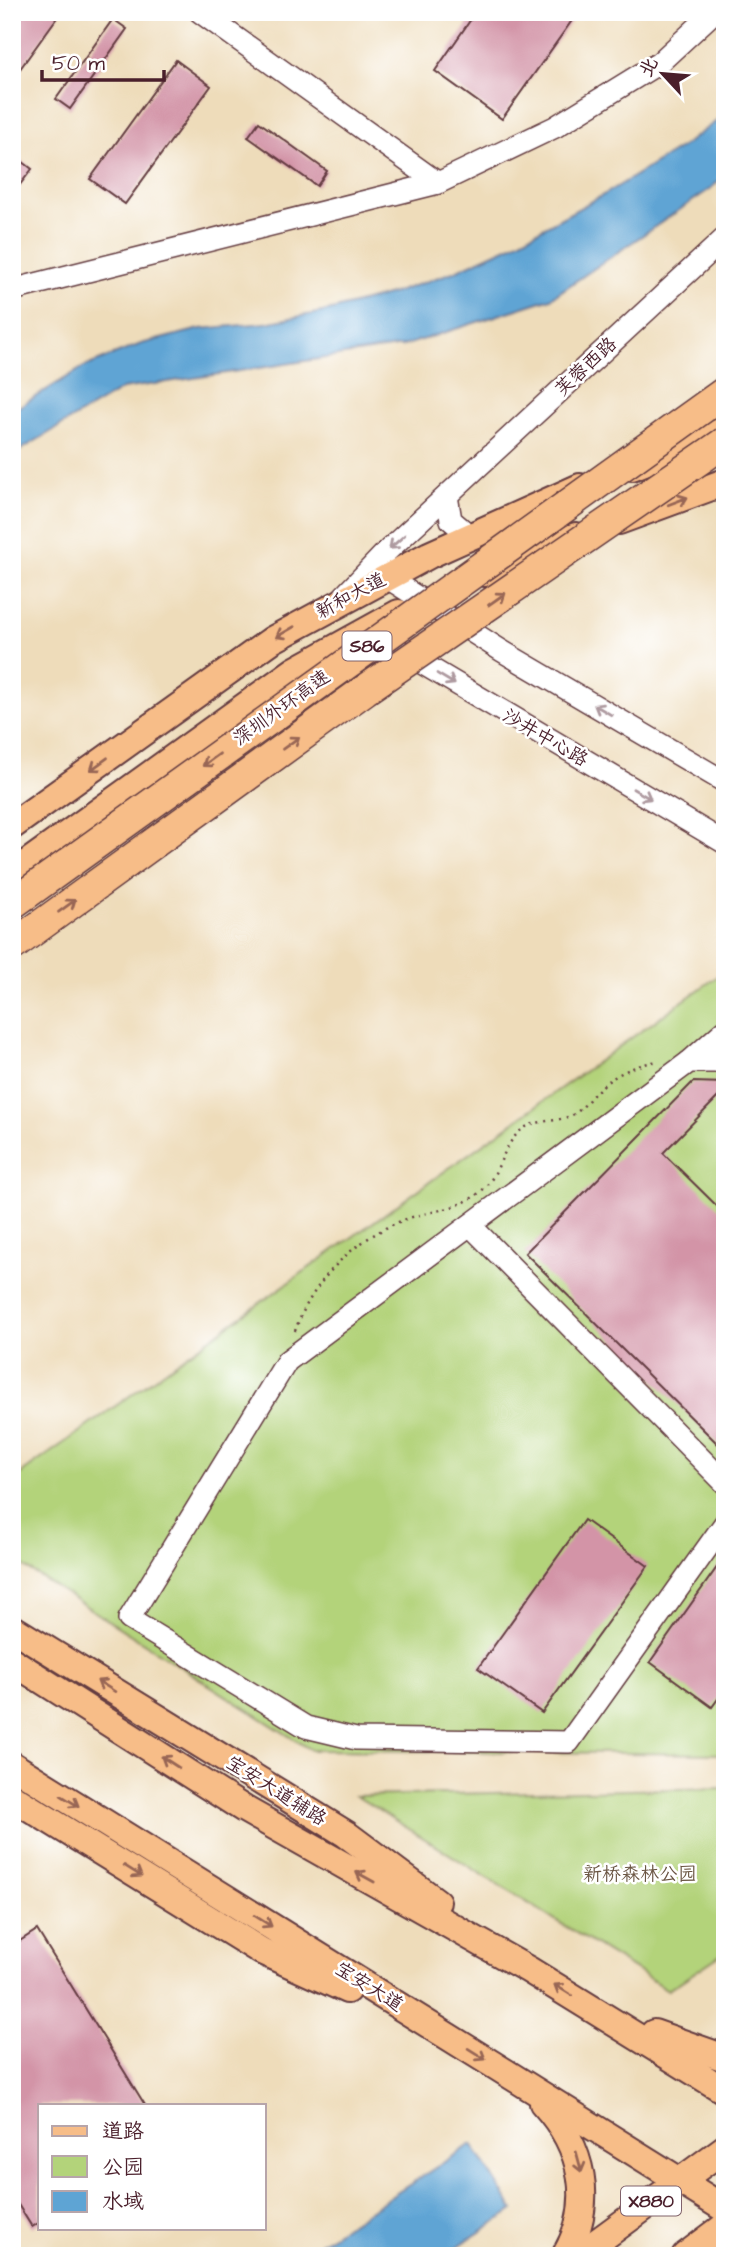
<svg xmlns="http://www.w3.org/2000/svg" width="737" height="2268" viewBox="0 0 737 2268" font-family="'Architects Daughter','LXGW WenKai TC',sans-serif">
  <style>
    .green { fill: #b3d37a; stroke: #7e7952; stroke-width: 2 }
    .water { fill: #5ea4d4; stroke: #546280; stroke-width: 2 }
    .building { fill: #d394a7 }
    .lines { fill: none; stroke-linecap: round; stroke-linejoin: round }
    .minor-casing { stroke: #633b40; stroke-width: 24 }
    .major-casing { stroke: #633b40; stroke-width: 30 }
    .path { stroke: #633b40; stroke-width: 2.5; stroke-dasharray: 2 5; stroke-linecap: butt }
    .minor { stroke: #fff; stroke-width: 21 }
    .major { stroke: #f7bd88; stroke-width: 26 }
    .highway-bridge-casing { stroke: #633b40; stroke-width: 33; stroke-linecap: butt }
    .highway-bridge { stroke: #f7bd88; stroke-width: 30 }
    .oneway { stroke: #986655 }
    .oneway2 { stroke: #ae9aa0 }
    .labels { text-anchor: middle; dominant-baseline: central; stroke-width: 5; stroke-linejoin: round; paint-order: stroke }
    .shield { fill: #fff; stroke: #80626b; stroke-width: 2 }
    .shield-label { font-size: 18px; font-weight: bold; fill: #4a1f2b }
    .street-label { font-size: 19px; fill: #4a1f2b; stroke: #fff }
    .park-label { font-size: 19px; fill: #6a5543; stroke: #fff }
  </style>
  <rect width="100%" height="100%" fill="#fff"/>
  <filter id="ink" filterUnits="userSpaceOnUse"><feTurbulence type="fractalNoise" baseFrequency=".0143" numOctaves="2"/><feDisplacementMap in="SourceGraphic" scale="14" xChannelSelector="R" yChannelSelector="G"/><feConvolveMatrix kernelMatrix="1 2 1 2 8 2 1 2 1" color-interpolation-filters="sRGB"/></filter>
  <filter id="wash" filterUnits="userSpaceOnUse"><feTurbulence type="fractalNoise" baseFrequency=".00686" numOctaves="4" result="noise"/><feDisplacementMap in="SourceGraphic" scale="28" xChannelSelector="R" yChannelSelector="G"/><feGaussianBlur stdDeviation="1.57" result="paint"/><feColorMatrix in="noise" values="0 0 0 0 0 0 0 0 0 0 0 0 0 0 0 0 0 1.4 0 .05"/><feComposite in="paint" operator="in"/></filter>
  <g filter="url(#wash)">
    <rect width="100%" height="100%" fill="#eedcba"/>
    <!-- green -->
    <g class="green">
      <path d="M725,971V1754L311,1750L12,1559V1480Z"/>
      <path d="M725,1788V1952L668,1990L356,1796Z"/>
    </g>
    <!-- water -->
    <g class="water">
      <path d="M725,115V175L710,189L551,298L403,346L122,389L12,455V411L84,367L141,344L200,329L265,323L328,311L391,294L453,272L512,245L607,193L680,148Z"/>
      <path d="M472,2144L514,2210L443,2256H300Z"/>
    </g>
    <g id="blocks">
      <!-- building -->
      <g class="building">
        <path d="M12,12H61L12,80Z"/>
        <path d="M476,12H578L502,119L435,71Z"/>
        <path d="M113,19L127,29L70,109L56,99Z"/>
        <path d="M176,60L211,86L125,204L90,179Z"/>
        <path d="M259,122L327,171L317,186L248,137Z"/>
        <path d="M18,158L32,169L12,195V167Z"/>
        <path d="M693,1082L725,1083V1090L663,1153L725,1214V1451L525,1253Z"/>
        <path d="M584,1520L648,1566L542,1713L478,1668Z"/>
        <path d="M725,1556V1689L712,1707L650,1662Z"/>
        <path d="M37,1930L145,2105H40V2222L32,2227L12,2195V1946Z"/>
      </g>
    </g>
  </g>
  <g filter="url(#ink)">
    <use href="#blocks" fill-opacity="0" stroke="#633b40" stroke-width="2"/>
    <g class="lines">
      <defs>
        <g id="minor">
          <path d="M200,12L438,183"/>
          <path d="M12,290L438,183L555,127L659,63L714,12"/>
          <path d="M447,496L451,520L470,536"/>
          <path d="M386,577L502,651L725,782"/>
          <path d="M344,596L386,552L725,238"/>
          <path d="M371,633L725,843"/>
          <path d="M689,1062L725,1030"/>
          <path d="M725,1062H689L287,1361L129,1619L306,1727L356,1739L569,1742L725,1523"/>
          <path d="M470,1225L725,1483"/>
        </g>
        <g id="major">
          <path d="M632,467L725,430"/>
          <path d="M619,521L725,482"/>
          <path d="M485,573L576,536"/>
          <path d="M12,826L272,640L429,555L580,487"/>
          <path d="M12,874L294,671L399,613"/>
          <path d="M12,1628L346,1834L437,1902"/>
          <path d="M12,1661L244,1809L529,1970L725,2091"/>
          <path d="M12,1765L725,2209"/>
          <path d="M12,1797L261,1951L347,1990"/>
          <path d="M654,2033L725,2058"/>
          <path d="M543,2103C583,2147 596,2202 565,2256"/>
          <path d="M578,2256L725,2148"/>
          <path d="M685,2256L725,2226"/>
        </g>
      </defs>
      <!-- minor casing -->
      <use href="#minor" class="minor-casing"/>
      <!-- major casing -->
      <use href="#major" class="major-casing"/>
      <!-- path -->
      <path class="path" d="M295,1331C313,1279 357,1236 409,1218C434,1210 457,1210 479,1193C499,1177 500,1153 516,1135C533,1116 555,1125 574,1114C584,1108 589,1098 597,1091C614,1074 635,1065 658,1061"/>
      <!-- minor -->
      <use href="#minor" class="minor"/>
      <!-- major -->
      <use href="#major" class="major"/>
      <defs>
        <g id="highway-bridge">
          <path d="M12,904L725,392"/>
          <path d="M12,946L365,690L725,442"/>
        </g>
      </defs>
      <!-- highway-bridge casing -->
      <use href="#highway-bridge" class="highway-bridge-casing"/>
      <!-- highway-bridge -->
      <use href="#highway-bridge" class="highway-bridge"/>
    </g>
    <!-- one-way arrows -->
    <defs><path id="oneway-shaft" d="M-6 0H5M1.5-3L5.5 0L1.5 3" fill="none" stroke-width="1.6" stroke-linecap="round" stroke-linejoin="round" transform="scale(1.75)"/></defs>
    <g class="oneway">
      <use href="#oneway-shaft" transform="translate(678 501) rotate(-21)"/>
      <use href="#oneway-shaft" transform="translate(497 599) rotate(-35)"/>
      <use href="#oneway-shaft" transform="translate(285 632) rotate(150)"/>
      <use href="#oneway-shaft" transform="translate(291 743) rotate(-36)"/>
      <use href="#oneway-shaft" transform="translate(211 760) rotate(144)"/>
      <use href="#oneway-shaft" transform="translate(99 764) rotate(144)"/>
      <use href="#oneway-shaft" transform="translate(67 906) rotate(-36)"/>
      <use href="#oneway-shaft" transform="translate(106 1686) rotate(-148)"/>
      <use href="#oneway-shaft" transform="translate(170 1762) rotate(-147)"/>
      <use href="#oneway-shaft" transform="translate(70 1801) rotate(32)"/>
      <use href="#oneway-shaft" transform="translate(133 1871) rotate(32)"/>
      <use href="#oneway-shaft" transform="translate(365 1877) rotate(-151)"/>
      <use href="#oneway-shaft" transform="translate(263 1921) rotate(32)"/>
      <use href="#oneway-shaft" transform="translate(563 1990) rotate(-148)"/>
      <use href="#oneway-shaft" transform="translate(477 2054) rotate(32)"/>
      <use href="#oneway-shaft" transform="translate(579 2162) rotate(75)"/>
    </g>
    <g class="oneway2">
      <use href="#oneway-shaft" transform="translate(397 542) rotate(138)"/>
      <use href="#oneway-shaft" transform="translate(446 679) rotate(31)"/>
      <use href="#oneway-shaft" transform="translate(603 710) rotate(-149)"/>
      <use href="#oneway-shaft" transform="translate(642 794) rotate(30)"/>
    </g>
  </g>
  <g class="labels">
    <!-- shield labels -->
    <g class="shield">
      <rect x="342.5" y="631.5" width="49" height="29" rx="5"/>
      <rect x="621" y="2186.5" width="60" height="29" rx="5"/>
    </g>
    <g class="shield-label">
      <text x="367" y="646">S86</text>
      <text x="651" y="2201">X880</text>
    </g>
    <!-- street labels -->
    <g class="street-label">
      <text transform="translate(586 367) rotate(-43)">芙蓉西路</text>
      <text transform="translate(351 596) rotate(-28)">新和大道</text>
      <text transform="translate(282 708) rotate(-36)">深圳外环高速</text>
      <text transform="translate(545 738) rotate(30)">沙井中心路</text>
      <text transform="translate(276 1791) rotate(32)">宝安大道辅路</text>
      <text transform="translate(369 1987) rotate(32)">宝安大道</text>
    </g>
    <!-- park labels -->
    <g class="park-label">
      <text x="640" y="1874">新桥森林公园</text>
    </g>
  </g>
  <!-- margin -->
  <rect width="737" height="2268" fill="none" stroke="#fff" stroke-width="42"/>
  <!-- legend -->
  <rect x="38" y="2104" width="228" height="126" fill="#ffffff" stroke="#b7a5aa" stroke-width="2"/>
  <rect x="52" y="2126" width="35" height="10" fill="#f7bd88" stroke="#b7a5aa" stroke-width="2"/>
  <text x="102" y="2138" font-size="21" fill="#4a1f2b">道路</text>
  <rect x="52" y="2156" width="35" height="21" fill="#b3d37a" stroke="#b7a5aa" stroke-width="2"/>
  <text x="102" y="2174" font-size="21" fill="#4a1f2b">公园</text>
  <rect x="52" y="2191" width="35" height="21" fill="#5ea4d4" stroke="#b7a5aa" stroke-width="2"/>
  <text x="102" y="2208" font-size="21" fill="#4a1f2b">水域</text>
  <!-- north arrow -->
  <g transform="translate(663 74) rotate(296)" stroke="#ffffff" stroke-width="5" paint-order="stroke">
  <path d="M0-5L12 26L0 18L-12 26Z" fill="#4a1f2b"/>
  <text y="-10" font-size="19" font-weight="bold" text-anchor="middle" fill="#4a1f2b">北</text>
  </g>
  <!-- scale -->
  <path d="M42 70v10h122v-10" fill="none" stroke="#4a1f2b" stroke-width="3.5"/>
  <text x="52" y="70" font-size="21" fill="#4a1f2b" stroke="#ffffff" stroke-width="5" paint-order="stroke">50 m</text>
</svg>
